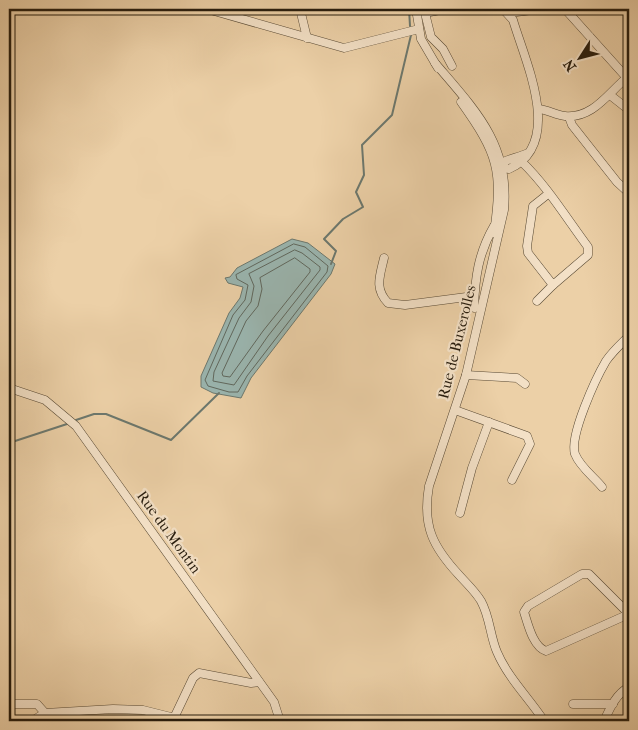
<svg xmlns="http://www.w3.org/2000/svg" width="638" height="730" viewBox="0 0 638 730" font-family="'IM FELL French Canon',serif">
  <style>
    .water { fill: #9ab5af; stroke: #6c786e }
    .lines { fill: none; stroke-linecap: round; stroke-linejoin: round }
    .shore { stroke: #60685e; stroke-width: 1 }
    .stream { stroke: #6c786e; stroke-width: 2 }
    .minor-casing { stroke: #584934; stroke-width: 9 }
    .minor { stroke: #f3e0c6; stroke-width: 8 }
    .labels { text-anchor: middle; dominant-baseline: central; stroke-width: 4.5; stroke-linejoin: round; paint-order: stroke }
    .street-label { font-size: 15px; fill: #271c0d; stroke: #f3e0c6 }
  </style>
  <rect width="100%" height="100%" fill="#ecd0a7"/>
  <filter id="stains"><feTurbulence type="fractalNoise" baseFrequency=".004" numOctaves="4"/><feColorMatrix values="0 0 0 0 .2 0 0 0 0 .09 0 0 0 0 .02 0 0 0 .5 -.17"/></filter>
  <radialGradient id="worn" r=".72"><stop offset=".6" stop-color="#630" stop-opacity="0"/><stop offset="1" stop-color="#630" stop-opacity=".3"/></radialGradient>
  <!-- water -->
  <path class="water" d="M292,239L308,243L335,264L331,274L251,378L241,398L213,393L201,387V376L229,313L240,298L243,287L228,283L225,278L230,277L237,268Z"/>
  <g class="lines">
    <!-- shore -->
    <g class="shore">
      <path d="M294,244L305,247L328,266L327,272L247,376L238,392H229L208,386L205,380L233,315L245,300L248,285L237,279L236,275Z"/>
      <path d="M295,250L302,253L320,267V270L268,336L234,385L213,381L214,372L239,318L251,302L254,286L249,274Z"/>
      <path d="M295,258L310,269V272L263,331L230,377L223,376L222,373L246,321L258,306L262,289L260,278Z"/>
    </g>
    <!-- stream -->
    <g class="stream">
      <path d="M409,9L410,26"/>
      <path d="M331,264L336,251L324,239L343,219L363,207L356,192L364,175L362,145L392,115L411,35"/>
      <path d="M76,420L94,414H106L171,440L219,393"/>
      <path d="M9,443L67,424"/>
    </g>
    <defs>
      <g id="minor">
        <path d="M207,9L344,48L419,29"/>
        <path d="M300,9L307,38"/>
        <path d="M416,9L421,39L438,68"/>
        <path d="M445,9L425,13L431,37L443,49L452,66"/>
        <path d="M503,9L513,20C525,61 565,144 509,169L496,166C506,159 517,158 528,153"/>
        <path d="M565,9L627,78"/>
        <path d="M509,13L540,9"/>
        <path d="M435,63C475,110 510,144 504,210L466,375L429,486C422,526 433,547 459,575C467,584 475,591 481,601C490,617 490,636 497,652C508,678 529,698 544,721"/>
        <path d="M610,95L629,110"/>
        <path d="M461,102C498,154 503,170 494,233"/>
        <path d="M539,109C548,110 556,115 565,116C594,119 610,90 629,76"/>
        <path d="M569,117L572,125L617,182L629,193"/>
        <path d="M522,162C547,186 567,219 588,247V255L553,285L528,253L527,246L533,206L548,194"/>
        <path d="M384,258C380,276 374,288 388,303L405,305L474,296"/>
        <path d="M537,301L553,285"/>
        <path d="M474,308C475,278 478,254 494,226"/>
        <path d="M466,375L517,378L525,384"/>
        <path d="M9,388L45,400L76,426L274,702L280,721"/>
        <path d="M455,410L527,436L530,444L512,480"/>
        <path d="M602,487C594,477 580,467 575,454C569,436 596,378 606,361C613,351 621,344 629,336"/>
        <path d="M460,513L472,468L489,422"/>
        <path d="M582,574H589L629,614L546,651C533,647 528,624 524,612L528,606Z"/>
        <path d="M9,704H37L45,713"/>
        <path d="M573,704H613"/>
        <path d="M174,718L193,678L199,673L251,683L259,682"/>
        <path d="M32,721L45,713L113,709L143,710L187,721"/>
        <path d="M604,721C610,708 616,694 629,687"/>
      </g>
    </defs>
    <!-- minor casing -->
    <use href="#minor" class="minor-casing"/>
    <!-- minor -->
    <use href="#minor" class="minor"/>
  </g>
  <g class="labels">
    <!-- street labels -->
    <g class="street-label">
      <text transform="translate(457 342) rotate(-76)">Rue de Buxerolles</text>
      <text transform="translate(169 532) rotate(54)">Rue du Montin</text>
    </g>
  </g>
  <!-- margin -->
  <rect width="638" height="730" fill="none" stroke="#ecd0a7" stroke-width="30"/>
  <rect x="10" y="10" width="618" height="710" fill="none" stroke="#271c0d" stroke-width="2.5"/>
  <rect x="15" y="15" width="608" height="700" fill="none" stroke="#271c0d"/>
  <!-- north arrow -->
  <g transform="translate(580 58) rotate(234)" stroke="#f3e0c6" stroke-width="4" paint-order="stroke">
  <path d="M0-4L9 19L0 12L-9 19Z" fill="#271c0d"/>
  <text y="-8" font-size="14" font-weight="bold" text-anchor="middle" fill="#271c0d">N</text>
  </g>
  <rect width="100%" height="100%" filter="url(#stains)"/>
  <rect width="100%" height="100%" fill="url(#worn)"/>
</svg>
